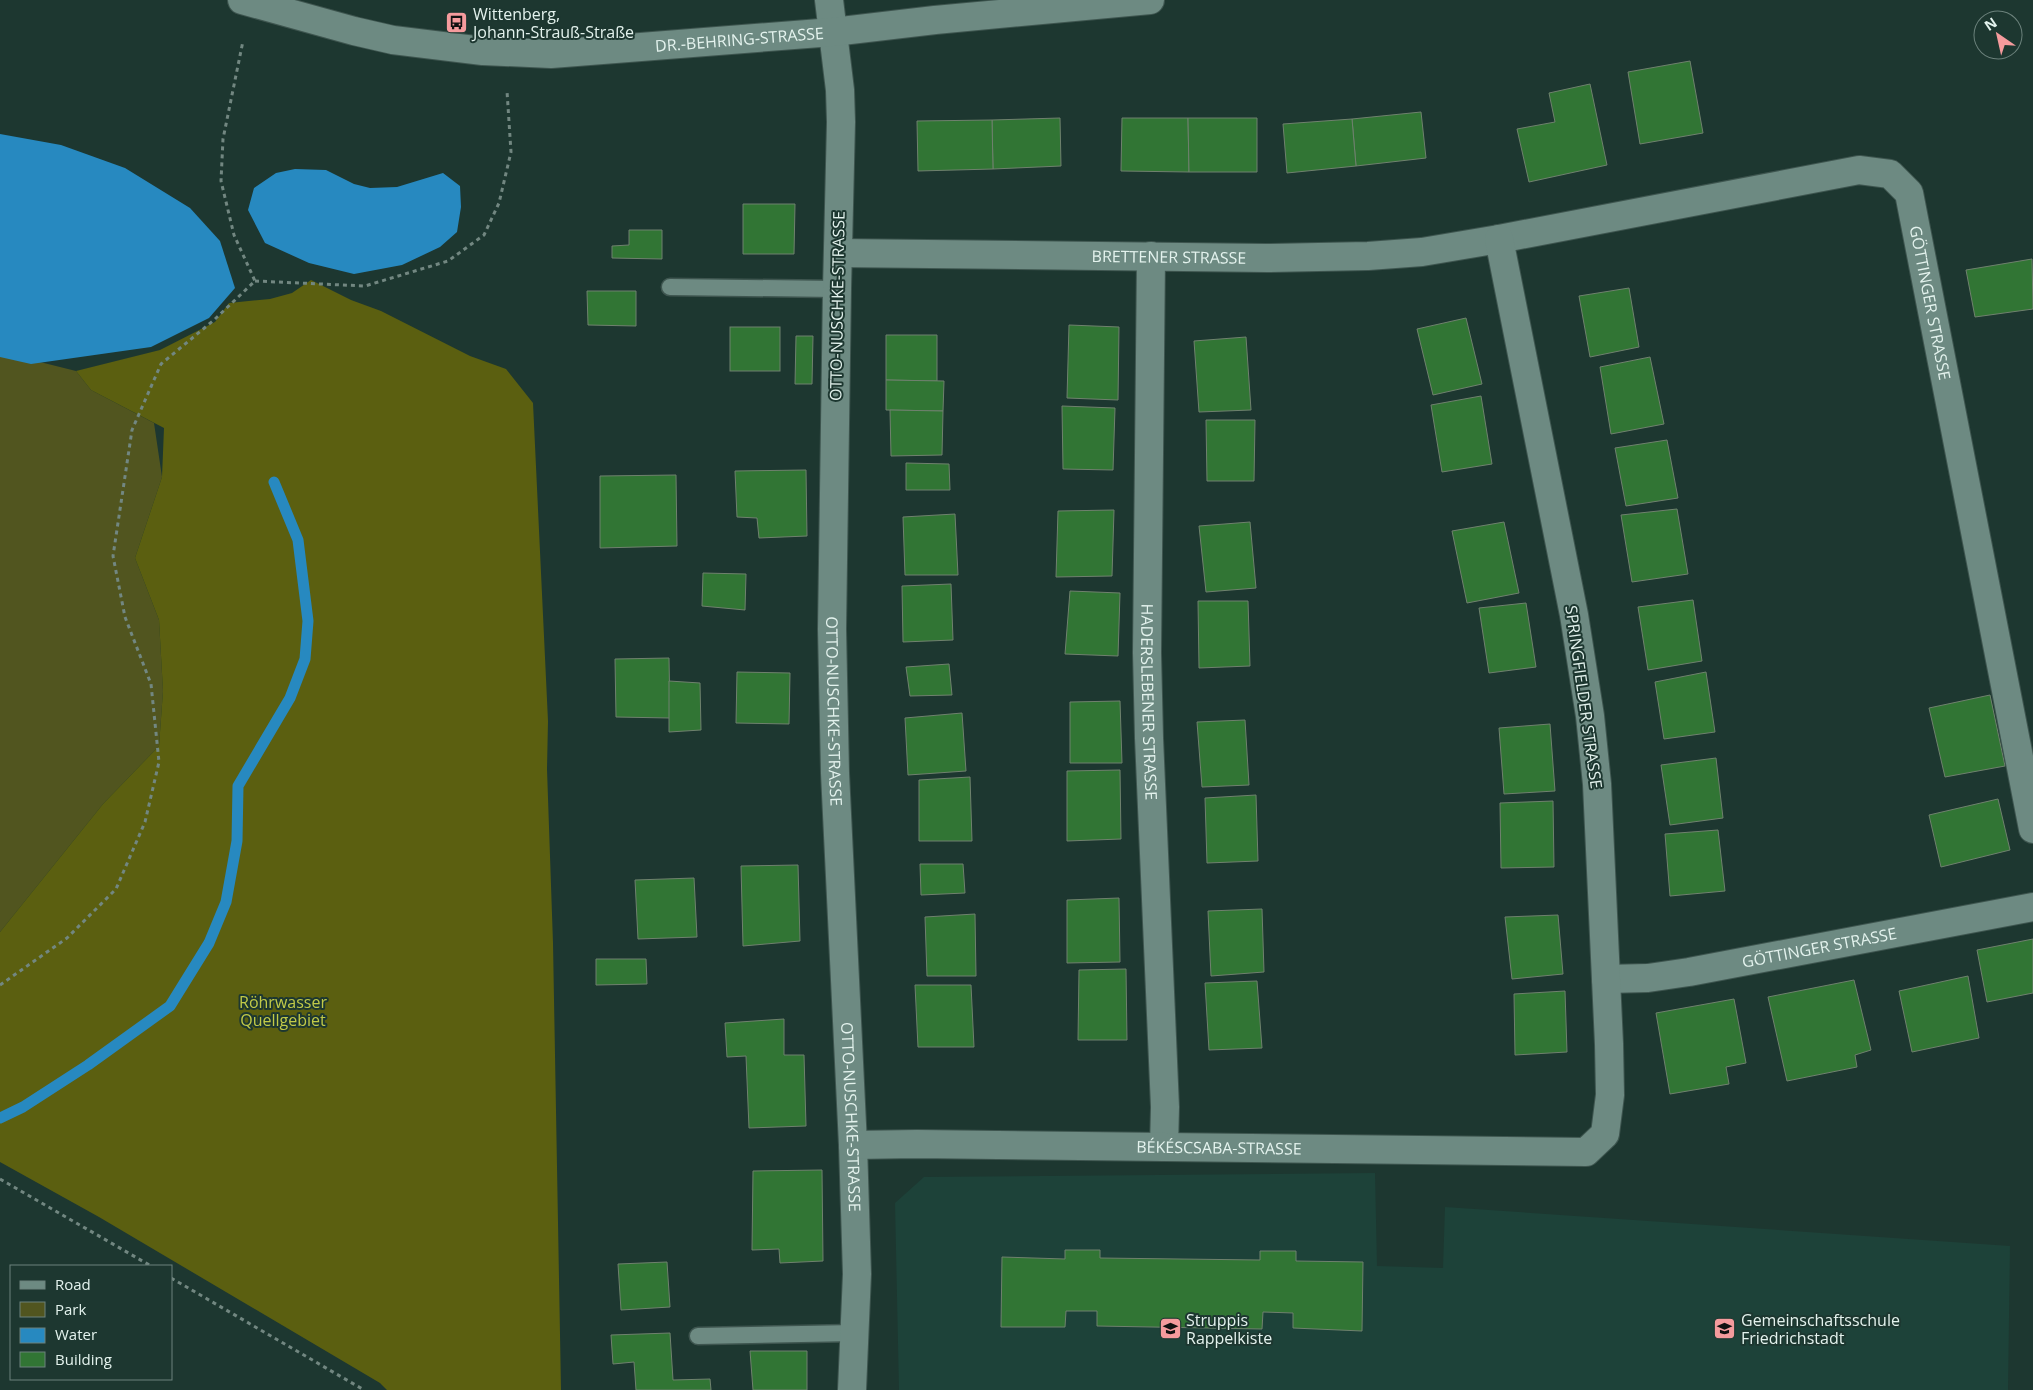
<svg xmlns="http://www.w3.org/2000/svg" width="2033" height="1390" viewBox="0 0 2033 1390" font-family="'Open Sans',sans-serif">
  <style>
    .built { fill: #1d4239 }
    .green { fill: #51551f }
    .forest { fill: #5b5f10 }
    .water { fill: #2789c0 }
    .lines { fill: none; stroke-linecap: round; stroke-linejoin: round }
    .stream { stroke: #2789c0; stroke-width: 11 }
    .building { fill: #317534; stroke: #6f816e }
    .service-casing { stroke: #3e554f; stroke-width: 19 }
    .minor-casing { stroke: #3e554f; stroke-width: 30 }
    .tertiary-casing { stroke: #3e554f; stroke-width: 30 }
    .path { stroke: #728781; stroke-width: 3; stroke-dasharray: 4 4; stroke-linecap: butt }
    .service { stroke: #6d8a82; stroke-width: 16 }
    .minor { stroke: #6d8a82; stroke-width: 28 }
    .tertiary { stroke: #6d8a82; stroke-width: 28 }
    .labels { text-anchor: middle; dominant-baseline: central; stroke-width: 4; stroke-linejoin: round; paint-order: stroke }
    .poi-label { font-size: 16px; fill: #e3f2ed; stroke: #1d3730; text-anchor: start }
    .street-label { font-size: 16px; fill: #e3f2ed; stroke: #1d3730 }
    .park-label { font-size: 16px; fill: #c2ca48; stroke: #1d3730 }
  </style>
  <rect width="100%" height="100%" fill="#1d3730"/>
  <!-- built -->
  <path class="built" d="M1375,1173L1377,1266L1443,1268L1445,1207L2010,1246L2008,1390H899L895,1203L924,1177Z"/>
  <!-- green -->
  <path class="green" d="M0,352L76,371L91,390L154,423L162,477L135,558L159,620L163,691L159,746L103,804L0,932Z"/>
  <!-- forest -->
  <path class="forest" d="M311,280L351,300L381,311L470,356L506,369L533,403L548,721L547,769L553,943L561,1390H387L380,1383L99,1217L0,1162V932L103,804L159,746L163,691L159,620L135,558L162,477L164,428L91,390L76,371L160,350L215,322L229,303L270,299L292,293Z"/>
  <!-- water -->
  <g class="water">
    <path d="M0,134L61,145L125,168L190,208L220,241L235,288L209,318L151,347L31,364L0,357Z"/>
    <path d="M295,169L326,170L354,184L370,188L397,187L443,173L460,186L461,207L457,232L440,247L402,265L354,274L309,263L265,243L248,210L254,188L276,173Z"/>
  </g>
  <g class="lines">
    <!-- stream -->
    <path class="stream" d="M0,1118L23,1107L88,1065L170,1006L209,943L226,902L237,841L238,786L290,698L305,659L308,621L298,540L274,482"/>
  </g>
  <!-- building -->
  <g class="building">
    <path d="M1690,61L1703,133L1640,144L1628,72Z"/>
    <path d="M1590,84L1607,165L1529,182L1517,129L1555,122L1549,93Z"/>
    <path d="M1421,112L1426,158L1356,166L1352,119Z"/>
    <path d="M1060,118L1061,166L993,169L992,120Z"/>
    <path d="M1122,118H1188L1189,172L1121,171Z"/>
    <path d="M1188,118H1257V172H1189Z"/>
    <path d="M1352,119L1356,166L1287,173L1283,124Z"/>
    <path d="M992,120L993,169L918,171L917,121Z"/>
    <path d="M743,204H795L794,254H743Z"/>
    <path d="M629,230H662V259L612,258V246L629,245Z"/>
    <path d="M2032,259L2033,309L1975,317L1966,270Z"/>
    <path d="M1629,288L1639,347L1590,357L1579,296Z"/>
    <path d="M587,291H636V326L588,325Z"/>
    <path d="M1466,318L1482,384L1433,395L1417,329Z"/>
    <path d="M1069,325L1119,327L1118,400L1067,398Z"/>
    <rect x="730" y="327" width="50" height="44"/>
    <path d="M886,335H937V381L886,380Z"/>
    <path d="M796,336H813L812,384H795Z"/>
    <path d="M1246,337L1251,410L1199,412L1194,341Z"/>
    <path d="M1650,357L1664,424L1611,434L1600,367Z"/>
    <path d="M886,380L944,381L943,411L886,410Z"/>
    <path d="M1481,396L1492,464L1442,472L1431,405Z"/>
    <path d="M1062,406L1115,408L1113,470L1063,469Z"/>
    <path d="M890,410L943,411L942,455L891,456Z"/>
    <path d="M1206,420H1255L1254,481H1207Z"/>
    <path d="M1667,440L1678,498L1626,506L1615,448Z"/>
    <path d="M906,463L949,464L950,490H906Z"/>
    <path d="M806,470L807,536L759,538L757,518L737,517L735,471Z"/>
    <path d="M676,475L677,546L600,548V476Z"/>
    <path d="M1677,509L1688,574L1632,582L1621,515Z"/>
    <path d="M1114,510L1112,576L1056,577L1058,511Z"/>
    <path d="M955,514L958,575H905L903,517Z"/>
    <path d="M1250,522L1256,588L1206,592L1199,526Z"/>
    <path d="M1504,522L1519,593L1467,603L1452,531Z"/>
    <path d="M703,573L746,574L745,610L702,606Z"/>
    <path d="M951,584L953,640L903,642L902,586Z"/>
    <path d="M1070,591L1120,593L1118,656L1065,654Z"/>
    <path d="M1693,600L1702,661L1648,670L1638,607Z"/>
    <path d="M1198,601H1248L1250,666L1199,668Z"/>
    <path d="M1526,603L1536,667L1489,673L1479,608Z"/>
    <path d="M669,658L670,718L616,717L615,659Z"/>
    <path d="M949,664L952,695L910,696L906,667Z"/>
    <path d="M737,672L790,673L789,724L736,723Z"/>
    <path d="M1706,672L1715,732L1664,739L1655,682Z"/>
    <path d="M669,681L700,683L701,730L669,732Z"/>
    <path d="M1990,695L2005,766L1945,777L1929,708Z"/>
    <path d="M1120,701L1122,763H1070V702Z"/>
    <path d="M962,713L966,771L908,775L905,718Z"/>
    <path d="M1245,720L1249,785L1202,787L1197,722Z"/>
    <path d="M1550,724L1555,791L1504,794L1499,728Z"/>
    <path d="M1716,758L1723,818L1670,825L1661,765Z"/>
    <path d="M1120,770L1121,839L1067,841V771Z"/>
    <path d="M970,777L972,841H919V780Z"/>
    <path d="M1256,795L1258,861L1207,863L1205,798Z"/>
    <path d="M1998,799L2010,850L1941,867L1929,815Z"/>
    <path d="M1553,801L1554,867L1501,868L1500,803Z"/>
    <path d="M1718,830L1725,891L1670,896L1665,834Z"/>
    <path d="M920,864H963L965,893L921,895Z"/>
    <path d="M798,865L800,941L743,946L741,866Z"/>
    <path d="M694,878L697,937L638,939L635,880Z"/>
    <path d="M1119,898L1120,962L1067,963V900Z"/>
    <path d="M1262,909L1264,972L1211,976L1208,911Z"/>
    <path d="M975,914L976,976H927L925,917Z"/>
    <path d="M1558,915L1563,974L1512,979L1505,917Z"/>
    <path d="M2033,939V993L1987,1002L1977,950Z"/>
    <path d="M596,959H646L647,984L596,985Z"/>
    <path d="M1126,969L1127,1040H1078L1079,970Z"/>
    <path d="M1968,976L1979,1038L1912,1052L1899,991Z"/>
    <path d="M1854,980L1871,1050L1855,1055L1857,1067L1787,1081L1768,997Z"/>
    <path d="M1257,981L1262,1048L1209,1050L1205,983Z"/>
    <path d="M915,985H971L974,1047H918Z"/>
    <path d="M1565,991L1567,1052L1515,1055L1514,994Z"/>
    <path d="M1734,999L1746,1063L1726,1067L1729,1084L1670,1094L1656,1013Z"/>
    <path d="M784,1019V1055H804L806,1126L749,1128L746,1056L727,1057L725,1023Z"/>
    <path d="M822,1170L823,1261L780,1263L779,1249L752,1250L753,1171Z"/>
    <path d="M1065,1250H1100V1258L1260,1260V1251H1296V1261L1363,1262L1362,1331L1293,1328V1313L1263,1312L1262,1329L1097,1326V1311H1066L1065,1327H1001L1002,1257L1065,1259Z"/>
    <path d="M667,1262L670,1307L621,1310L618,1264Z"/>
    <path d="M670,1333L673,1380L710,1379L711,1390H636L634,1362L613,1364L611,1335Z"/>
    <path d="M750,1351H807V1390H753Z"/>
  </g>
  <g class="lines">
    <defs>
      <g id="service">
        <path d="M670,287L837,289"/>
        <path d="M698,1336L855,1333"/>
      </g>
      <g id="minor">
        <path id="s1" d="M829,0L840,90L841,122L837,289L832,629L835,773L853,1145L857,1274L852,1390"/>
        <path id="s2" d="M839,253L1266,258L1368,256L1422,252L1499,239L1859,170L1890,174L1909,193L2033,829"/>
        <path id="s3" d="M1151,256L1147,653L1149,738L1165,1107L1164,1147"/>
        <path id="s4" d="M1606,979L1648,978L1689,972L2033,907"/>
        <path id="s5" d="M853,1145L917,1144L1586,1152L1605,1134L1610,1095L1609,1044L1597,784L1590,716L1574,615L1499,239"/>
      </g>
      <g id="tertiary">
        <path id="s6" d="M242,0L354,31L393,40L483,51L551,54L833,32L935,20L1150,0"/>
      </g>
    </defs>
    <!-- service casing -->
    <use href="#service" class="service-casing"/>
    <!-- minor casing -->
    <use href="#minor" class="minor-casing"/>
    <!-- tertiary casing -->
    <use href="#tertiary" class="tertiary-casing"/>
    <!-- path -->
    <g class="path">
      <path d="M255,281L365,286L448,261L484,235L499,203L511,152L507,91"/>
      <path d="M0,985L67,938L116,889L145,822L159,762L151,684L125,617L113,556L132,430L161,364L214,320L255,281L234,235L221,181L223,139L243,41"/>
      <path d="M0,1179L151,1266"/>
      <path d="M171,1278L364,1390"/>
    </g>
    <!-- service -->
    <use href="#service" class="service"/>
    <!-- minor -->
    <use href="#minor" class="minor"/>
    <!-- tertiary -->
    <use href="#tertiary" class="tertiary"/>
  </g>
  <!-- icons -->
  <defs>
    <symbol id="bus-square" viewBox="-11 -11 22 22"><rect x="-9" y="-9" width="18" height="18" rx="4" fill="#f59b9d" stroke="#1d3730"/><path d="M-5-6H5V4H4V6H2V4H-2V6H-4V4H-5ZM-3.5-4V0h7V-4ZM-3.5 1.2v1.5H-2V1.2ZM2 1.2v1.5H3.5V1.2Z" fill="#111"/></symbol>
    <symbol id="school-square" viewBox="-11 -11 22 22"><rect x="-9" y="-9" width="18" height="18" rx="4" fill="#f59b9d" stroke="#1d3730"/><path d="M0-5L7-2L0 1L-7-2ZM-4 1L0 2.5L4 1V4Q0 6-4 4Z" fill="#111"/></symbol>
  </defs>
  <g fill-rule="evenodd">
    <use href="#bus-square" x="444" y="10" width="25" height="25"/>
    <use href="#school-square" x="1158" y="1316" width="25" height="25"/>
    <use href="#school-square" x="1712" y="1316" width="25" height="25"/>
  </g>
  <g class="labels">
    <!-- poi labels -->
    <g class="poi-label">
      <text x="473" y="14">Wittenberg,<tspan x="473" dy="18">Johann-Strauß-Straße</tspan></text>
      <text x="1186" y="1320">Struppis<tspan x="1186" dy="18">Rappelkiste</tspan></text>
      <text x="1741" y="1320">Gemeinschaftsschule<tspan x="1741" dy="18">Friedrichstadt</tspan></text>
    </g>
    <!-- street labels -->
    <g class="street-label">
      <text stroke="none"><textPath href="#s6" startOffset="504">DR.-BEHRING-STRASSE</textPath></text>
      <text stroke="none"><textPath href="#s2" startOffset="330">BRETTENER STRASSE</textPath></text>
      <text stroke="none"><textPath href="#s2" startOffset="1198">GÖTTINGER STRASSE</textPath></text>
      <text transform="translate(837 306) rotate(-89)">OTTO-NUSCHKE-STRASSE</text>
      <text transform="translate(1584 697) rotate(82)">SPRINGFIELDER STRASSE</text>
      <text stroke="none"><textPath href="#s3" startOffset="446">HADERSLEBENER STRASSE</textPath></text>
      <text stroke="none"><textPath href="#s1" startOffset="712">OTTO-NUSCHKE-STRASSE</textPath></text>
      <text stroke="none"><textPath href="#s4" startOffset="216">GÖTTINGER STRASSE</textPath></text>
      <text stroke="none"><textPath href="#s1" startOffset="1118">OTTO-NUSCHKE-STRASSE</textPath></text>
      <text stroke="none"><textPath href="#s5" startOffset="366">BÉKÉSCSABA-STRASSE</textPath></text>
    </g>
    <!-- park labels -->
    <g class="park-label">
      <text x="283" y="1002">Röhrwasser<tspan x="283" dy="18">Quellgebiet</tspan></text>
    </g>
  </g>
  <!-- legend -->
  <rect x="10" y="1265" width="162" height="115" fill="#1d3730" stroke="#6c827c"/>
  <rect x="20" y="1281" width="25" height="8" fill="#6d8a82" stroke="#6c827c"/>
  <text x="55" y="1290" font-size="15" fill="#e3f2ed">Road</text>
  <rect x="20" y="1302" width="25" height="15" fill="#51551f" stroke="#6c827c"/>
  <text x="55" y="1315" font-size="15" fill="#e3f2ed">Park</text>
  <rect x="20" y="1328" width="25" height="15" fill="#2789c0" stroke="#6c827c"/>
  <text x="55" y="1340" font-size="15" fill="#e3f2ed">Water</text>
  <rect x="20" y="1352" width="25" height="15" fill="#317534" stroke="#6c827c"/>
  <text x="55" y="1365" font-size="15" fill="#e3f2ed">Building</text>
  <!-- north arrow -->
  <g transform="translate(1998 35) rotate(326)"><circle r="24" fill="#1d3730" stroke="#6c827c"/>
  <path d="M0-4L9 19L0 12L-9 19Z" fill="#f59b9d"/>
  <text y="-8" font-size="14" font-weight="bold" text-anchor="middle" fill="#e3f2ed">N</text>
  </g>
</svg>
